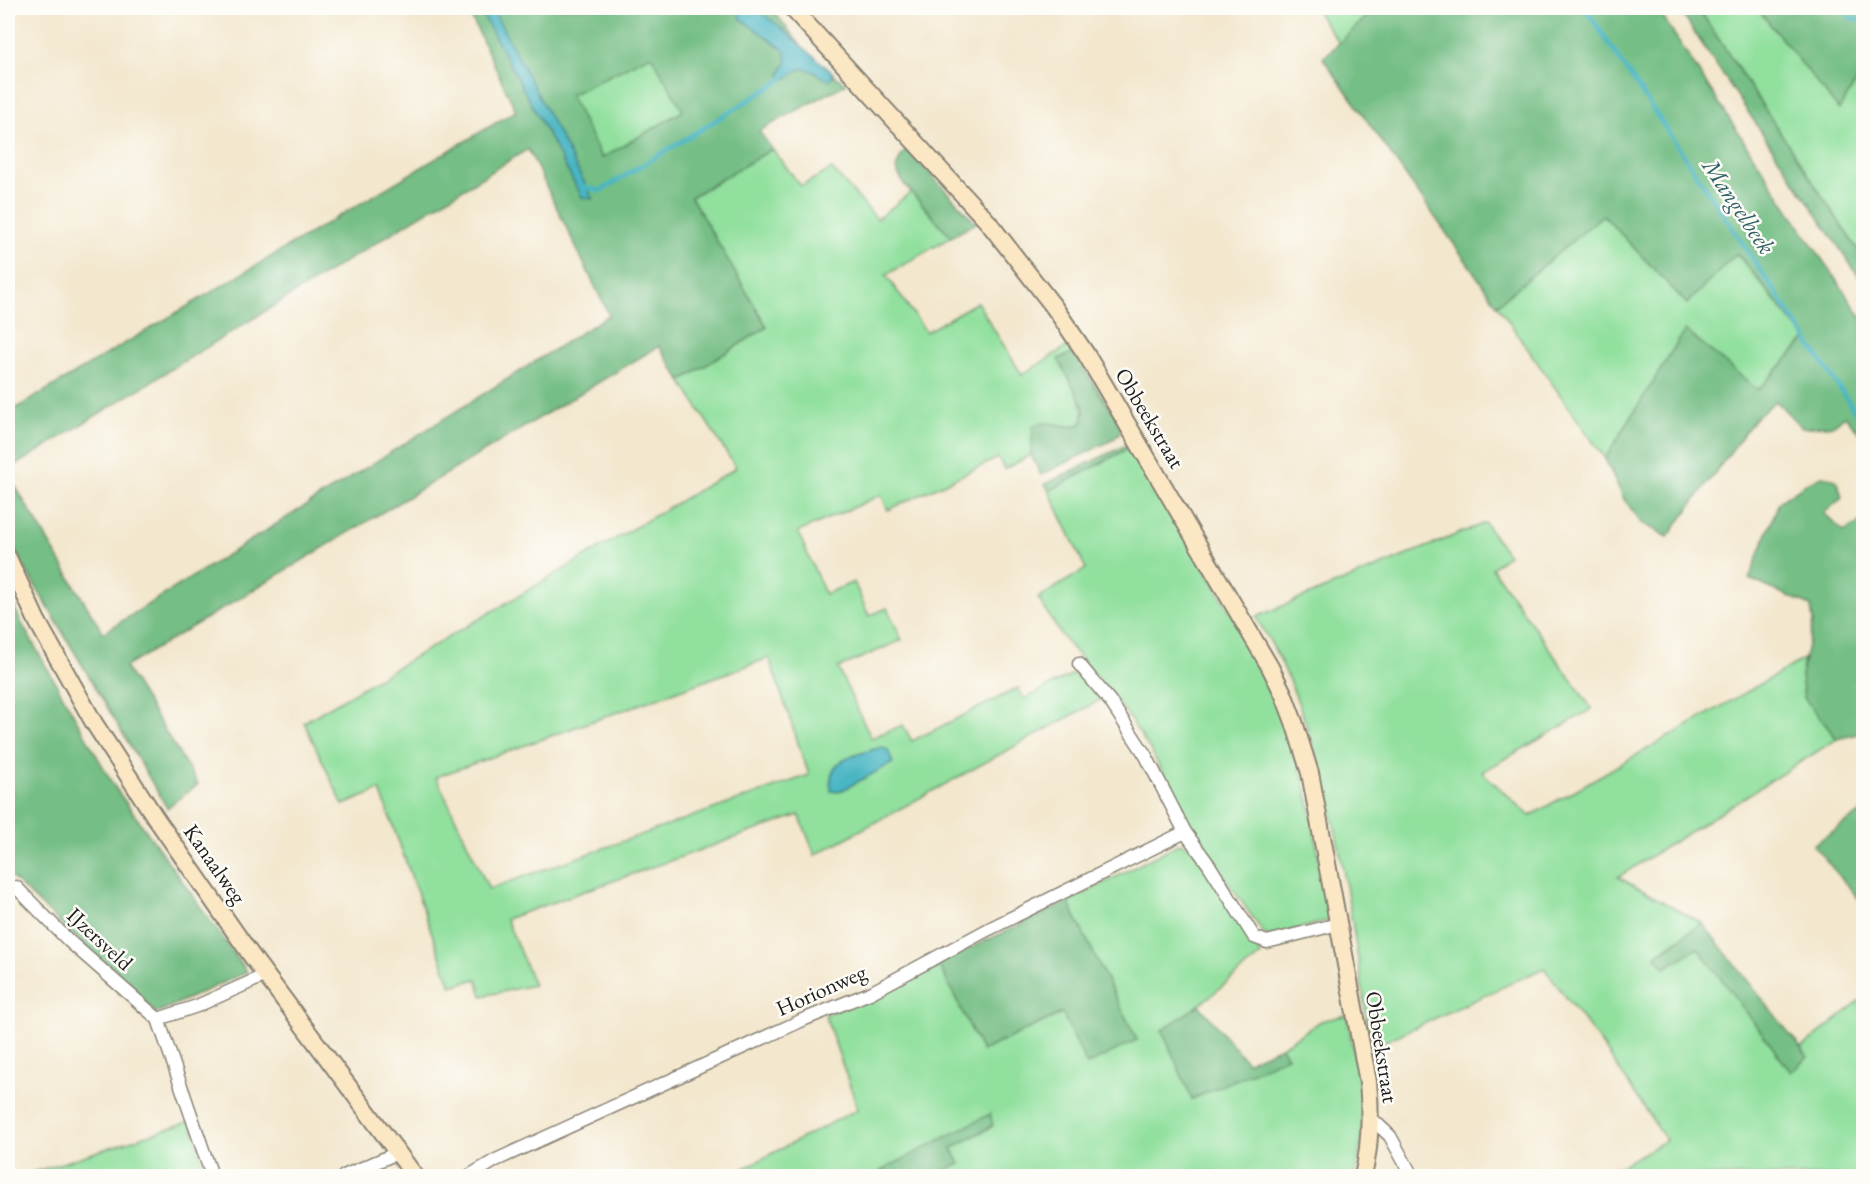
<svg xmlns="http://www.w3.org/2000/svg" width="1871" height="1184" viewBox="0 0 1871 1184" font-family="'EB Garamond',serif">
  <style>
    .green { fill: #91e09e; stroke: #567e5d; stroke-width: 1.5; fill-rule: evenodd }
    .forest { fill: #74be85; stroke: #486d50; stroke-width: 1.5; fill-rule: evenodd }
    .water { fill: #48b6c3; stroke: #326970; stroke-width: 1.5 }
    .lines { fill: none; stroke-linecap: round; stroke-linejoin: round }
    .stream { stroke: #48b6c3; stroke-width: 4.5 }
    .street-casing { stroke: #888275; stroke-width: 15 }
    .secondary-casing { stroke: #888275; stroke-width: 20 }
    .street { stroke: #fff; stroke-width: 12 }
    .secondary { stroke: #fbe7c3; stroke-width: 16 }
    .labels { text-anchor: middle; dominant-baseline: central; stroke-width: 5; stroke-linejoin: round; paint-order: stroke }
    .street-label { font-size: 22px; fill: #1c1c1c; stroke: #fdfcf7 }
    .water-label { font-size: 24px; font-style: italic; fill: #306167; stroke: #fdfcf7 }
  </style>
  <rect width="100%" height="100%" fill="#fdfcf7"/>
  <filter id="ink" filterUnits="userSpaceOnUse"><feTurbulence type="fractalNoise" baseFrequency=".0167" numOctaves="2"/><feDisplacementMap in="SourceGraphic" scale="12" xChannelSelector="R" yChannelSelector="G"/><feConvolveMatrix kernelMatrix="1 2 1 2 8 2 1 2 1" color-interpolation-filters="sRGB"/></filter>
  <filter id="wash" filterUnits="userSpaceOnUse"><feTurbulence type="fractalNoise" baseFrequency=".008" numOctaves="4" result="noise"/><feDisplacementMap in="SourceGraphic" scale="24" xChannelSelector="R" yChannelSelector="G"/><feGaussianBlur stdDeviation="1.35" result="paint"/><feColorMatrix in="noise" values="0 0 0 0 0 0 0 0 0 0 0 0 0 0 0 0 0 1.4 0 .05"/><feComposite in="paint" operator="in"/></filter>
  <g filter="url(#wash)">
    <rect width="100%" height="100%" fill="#f3e7ce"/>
    <!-- green -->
    <g class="green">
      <path d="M1314,8H1376L1339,43Z"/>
      <path d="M1698,8H1757L1839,109L1863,70V258Z"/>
      <path d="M652,54L684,111L602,159L570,95Z"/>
      <path d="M772,149L801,186L832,169L877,219L911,192L951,237L886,275L926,332L977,302L1022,375L1069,345L1073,353L1058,359C1069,379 1087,400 1082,423L1074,428L1056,424L1033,427L1031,455L1005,469L998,458L888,510L881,495L798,532L825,594L854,582L869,616L887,608L902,640L838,668L871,738L903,725L912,741L1018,688L1024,699L1077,672L1102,699L815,855L799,815L506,919L534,985L482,996L477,979L451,986L380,790L343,805L304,722L736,468L681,381L767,327L691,197ZM769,658L809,775L489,889L436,777Z"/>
      <path d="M1603,215L1687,304L1736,253L1806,339L1758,390L1685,330L1605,459L1497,305Z"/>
      <path d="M1133,446L1267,674L1289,726L1309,801L1330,920L1275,935L1268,936L1262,931L1194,833L1151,751L1124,710L1061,635L1038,598L1086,569L1049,491Z"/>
      <path d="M1485,523L1508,555L1492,568L1592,709L1482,772L1530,816L1804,659L1801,676L1804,698L1837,739L1618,877L1702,923L1656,955L1665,968L1698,947L1791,1072L1807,1058L1801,1048L1863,998V1176H1603L1666,1140L1606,1050L1544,968L1371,1048C1352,920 1337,783 1282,664C1275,648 1264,632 1256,617Z"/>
      <path d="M1180,843L1193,848L1261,955L1199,1005L1162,1030L1192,1099L1287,1057L1281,1047L1321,1021L1347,1015C1356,1067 1372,1124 1354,1176H1215L1212,1172L1202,1176H931L960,1164L952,1148L993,1126L880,1172L883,1176H729L858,1109L825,1015L938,963L982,1051L1063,1013L1137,1040L1068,902Z"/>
      <path d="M191,1121L206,1176H22Z"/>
    </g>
    <!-- forest -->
    <g class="forest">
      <path d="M467,8H771L811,58L846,84L759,131L772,149L691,197L767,327L681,381L659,346L125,667L198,784L167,808L8,540V474L103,633L609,315L528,149L8,470V413L516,111ZM651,55L683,111L602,158L570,95Z"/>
      <path d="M1376,8H1657L1800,227L1863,319V437L1845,416L1834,425L1802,428L1776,401L1756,417L1668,537L1642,523L1624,499L1605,459L1685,330L1758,390L1806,339L1737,253L1687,304L1603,215L1497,305L1323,58Z"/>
      <path d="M1678,8H1698L1863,258V283Z"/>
      <path d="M1757,8H1863V70L1839,110Z"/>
      <path d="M907,149L976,223L951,237L904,184L896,169L900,158Z"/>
      <path d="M1073,353L1117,418L1121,426L1119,434L1112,440L1041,475L1031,455L1033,426C1049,417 1066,432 1082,423L1084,413L1083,405L1058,359Z"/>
      <path d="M1126,445L1133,446L1049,491L1045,484Z"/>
      <path d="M1822,476L1832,478L1838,482L1842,498L1824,513L1844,532L1863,520V733L1837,739L1804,698L1801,676L1813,622L1811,606L1749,579L1779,502L1807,483Z"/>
      <path d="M8,592L21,622L114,786L247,972L156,1013L8,874Z"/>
      <path d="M1863,811V904L1813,845Z"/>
      <path d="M1068,902L1137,1040L1087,1065L1062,1013L982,1051L938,963Z"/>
      <path d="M1702,923L1808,1057L1791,1072L1698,948L1665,968L1656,956Z"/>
      <path d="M1199,1005L1247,1062L1281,1047L1287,1057L1192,1099L1162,1030Z"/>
      <path d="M990,1114L993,1125L952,1148L960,1164L931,1176H883L880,1171Z"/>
    </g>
    <!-- water -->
    <g class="water">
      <path d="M479,8H492L593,199L582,197Z"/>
      <path d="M742,8H754L777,24L833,73V77L830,80C821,79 815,70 806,69C797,67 792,78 783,79L780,75L787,60L784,50L740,18L739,12Z"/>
      <path d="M881,747L888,750L893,763L839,792L831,791C826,756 856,756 881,747Z"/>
    </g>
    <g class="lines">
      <!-- stream -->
      <g class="stream">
        <path d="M1585,8L1864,425"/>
        <path d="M1848,17L1864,21"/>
        <path d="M584,187L600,191L777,83L785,76"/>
      </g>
    </g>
  </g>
  <g filter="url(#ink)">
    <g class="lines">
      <defs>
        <g id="street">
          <path d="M1079,664L1110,701L1146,756L1185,832L1209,865L1254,937L1267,942L1338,924"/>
          <path d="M16,887L69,941L158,1019L212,1176"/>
          <path d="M158,1019L197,1006L266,975"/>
          <path d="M1371,1118L1390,1136L1412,1176"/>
          <path d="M344,1176L397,1153"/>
          <path d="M469,1176L496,1160L805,1019L870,993L989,929L1185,832"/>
        </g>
        <g id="secondary">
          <path d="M792,8L988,222L1054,307L1086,354L1270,667L1283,693L1294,722L1310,773L1368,1082C1371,1114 1371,1144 1363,1176"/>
          <path d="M8,558L37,621L94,723L155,817L253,958L415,1176"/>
        </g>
      </defs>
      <!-- street casing -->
      <use href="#street" class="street-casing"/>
      <!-- secondary casing -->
      <use href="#secondary" class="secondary-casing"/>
      <!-- street -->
      <use href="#street" class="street"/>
      <!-- secondary -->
      <use href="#secondary" class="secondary"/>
    </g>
  </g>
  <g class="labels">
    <!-- street labels -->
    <g class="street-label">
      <text transform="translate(1150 418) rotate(59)">Obbeekstraat</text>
      <text transform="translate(215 864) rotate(55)">Kanaalweg</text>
      <text transform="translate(100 939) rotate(43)">IJzersveld</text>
      <text transform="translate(821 990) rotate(-24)">Horionweg</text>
      <text transform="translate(1382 1047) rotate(81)">Obbeekstraat</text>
    </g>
    <!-- water labels -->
    <g class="water-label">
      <text transform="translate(1739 206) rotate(56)">Mangelbeek</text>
    </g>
  </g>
  <!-- margin -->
  <rect width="1871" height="1184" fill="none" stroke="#fdfcf7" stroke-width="30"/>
</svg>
